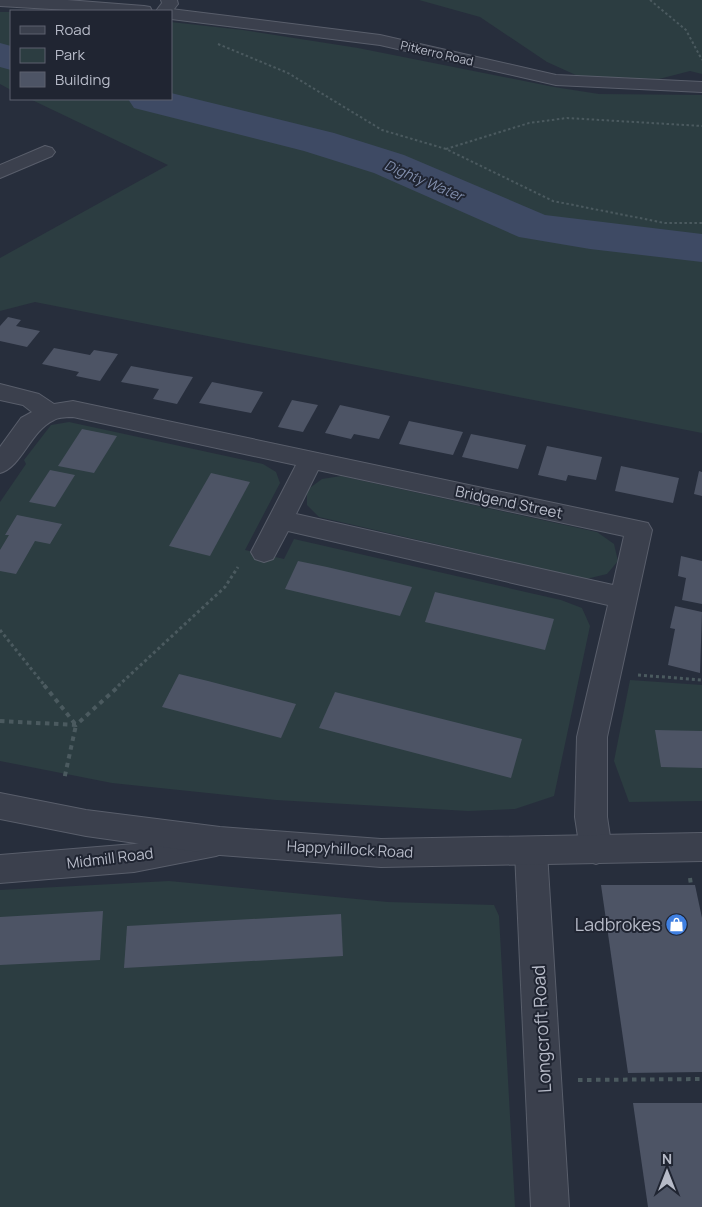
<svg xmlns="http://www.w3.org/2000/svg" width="702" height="1207" viewBox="0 0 702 1207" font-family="Manrope,sans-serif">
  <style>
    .green { fill: #2c3d41 }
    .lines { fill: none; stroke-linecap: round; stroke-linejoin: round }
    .river { fill: #3e4a64; fill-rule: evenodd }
    .building { fill: #4d5465 }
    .minor-casing { stroke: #595e6b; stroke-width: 2 }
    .tertiary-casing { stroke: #595e6b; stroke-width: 2 }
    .path-far2 { stroke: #4b5a5f; stroke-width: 2; stroke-dasharray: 2.5 2.5; stroke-linecap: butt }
    .path-far1 { stroke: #4b5a5f; stroke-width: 3; stroke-dasharray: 3 3; stroke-linecap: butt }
    .path { stroke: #4b5a5f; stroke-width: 4; stroke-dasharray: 4.5 4.5; stroke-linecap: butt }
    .minor { fill: #3b404d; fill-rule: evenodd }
    .tertiary { fill: #3b404d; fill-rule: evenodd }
    .labels { text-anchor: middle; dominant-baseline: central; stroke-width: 4; stroke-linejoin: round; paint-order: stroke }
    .far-street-label { font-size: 12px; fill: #b7bbc8; stroke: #202532 }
    .far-water-label { font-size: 14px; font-style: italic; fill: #818eac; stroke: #202532 }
    .street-label { font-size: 15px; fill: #b7bbc8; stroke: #202532 }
    .near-poi-label { font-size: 18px; fill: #b7bbc8; stroke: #202532; text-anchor: end }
    .near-street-label { font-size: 18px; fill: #b7bbc8; stroke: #202532 }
  </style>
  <rect width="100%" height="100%" fill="#272e3c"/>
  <!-- green -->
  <g class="green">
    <path d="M419,0H702V74L690,71L659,79L578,76L547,62L480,17Z"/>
    <path d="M0,12H11V90L0,84Z"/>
    <path d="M171,22L243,30L358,48L554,87L599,94L702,95V433L35,302L0,311V258L168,165L30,99H171Z"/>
    <path d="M69,422L263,464L276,472L280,483L245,550L284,559L294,539L561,600L582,608L590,626L554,796L515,809L468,811L276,800L112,783L0,761V502L26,464L24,460L51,425Z"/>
    <path d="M341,476L597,532L614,544L618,561L607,574L586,579L319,517L307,505V490L322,479Z"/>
    <path d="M630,680L702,685V801L629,802L614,761Z"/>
    <path d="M169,881L388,902L494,905L499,916L515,1207H0V890Z"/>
  </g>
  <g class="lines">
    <!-- river -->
    <g class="river">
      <path d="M0,43L11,46V70L0,67Z"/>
      <path d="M171,93L334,133L404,155L545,215L702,234V262L590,249L519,237L374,173L304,151L134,108L128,99H171Z"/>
    </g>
  </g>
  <!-- building -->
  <g class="building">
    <path d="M8,317L21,320L16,326L40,331L27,347L0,341V326Z"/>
    <path d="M54,348L90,355L94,350L118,354L100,381L76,376L79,372L42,364Z"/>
    <path d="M131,366L169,373L193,377L177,404L153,399L159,389L121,382Z"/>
    <path d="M212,382L237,387L263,392L251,413L199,403Z"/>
    <path d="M292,400L318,405L303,432L278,427Z"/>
    <path d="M340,405L390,416L379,439L354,434L351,439L325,433Z"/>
    <path d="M409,421L463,432L453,455L399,444Z"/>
    <path d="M82,429L117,436L94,473L58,466Z"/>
    <path d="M471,434L526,445L518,469L462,457Z"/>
    <path d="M547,446L602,457L596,480L568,475L566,481L538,475Z"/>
    <path d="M621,466L679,478L673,503L615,491Z"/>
    <path d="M50,470L75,475L55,507L29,502Z"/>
    <path d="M699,471L702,472V496L694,494Z"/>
    <path d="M211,473L250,482L210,556L169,546Z"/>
    <path d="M17,515L62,524L50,544L35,541L16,574L0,571V550L9,535H5Z"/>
    <path d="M681,556L702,561V604L682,600L686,578L678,576Z"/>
    <path d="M298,561L327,567L412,587L400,616L285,589Z"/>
    <path d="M435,592L554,619L545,650L425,622Z"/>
    <path d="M675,606L702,612L700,673L668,665L675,629L670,628Z"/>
    <path d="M179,674L208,681L296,704L281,738L162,707Z"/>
    <path d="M335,692L522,739L511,778L319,728Z"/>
    <path d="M655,730L702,731V768L661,767Z"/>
    <path d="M601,885H695L702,918V1072L628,1073Z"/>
    <path d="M103,911L100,960L0,965V917Z"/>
    <path d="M341,914L343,956L124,968L127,926Z"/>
    <path d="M633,1103H702V1207H648Z"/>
  </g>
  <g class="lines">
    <defs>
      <g id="minor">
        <path d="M171,9L380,35L556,75L702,82V92L556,85L380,45L171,19V11H165Z"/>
        <path d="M45,146L52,148L55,152L52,156L0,178V165Z"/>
        <path d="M0,384L39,394L54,404L73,401L648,523L652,530L607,737V817L612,850L607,860L596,864L585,860L580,850L575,817L577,737L608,605L288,531L273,559L264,562L255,559L251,552L296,465L73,417C67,417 59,417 54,420C30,431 22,467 0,473V447L21,418L32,412L23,405L0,400ZM318,470L624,536L613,585L296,514Z"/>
        <path d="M216,828L227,832L232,842L227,852L216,856L134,872L0,883V855L134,844Z"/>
        <path d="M531,838L542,842L547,852L569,1207H531L515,852L520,842Z"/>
      </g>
      <g id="tertiary">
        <path d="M0,0H67L144,6L150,7L152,11H85L0,6Z"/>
        <path d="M161,0H177L178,4L171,13V11H156L162,3Z"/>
        <path d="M0,793L86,810L220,827L381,839L702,833V861L381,867L220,855L86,836L0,819Z"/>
      </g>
    </defs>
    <!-- minor casing -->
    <use href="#minor" class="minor-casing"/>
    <!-- tertiary casing -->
    <use href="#tertiary" class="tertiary-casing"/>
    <!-- path-far2 -->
    <g class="path-far2">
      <path d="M650,0L686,30L702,60"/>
      <path d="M218,44L288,73L382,130L446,149L553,201L665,223H702"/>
      <path d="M446,149L529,123L567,118L702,126"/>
    </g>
    <!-- path-far1 -->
    <g class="path-far1">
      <path d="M0,630L45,686"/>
      <path d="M638,675L702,680"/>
      <path d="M118,686L225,587L238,567"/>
    </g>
    <!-- path -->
    <g class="path">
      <path d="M44,685L76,725L64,780"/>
      <path d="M0,721L76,725L120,685"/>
      <path d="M690,878L691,885"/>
      <path d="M578,1080L702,1079"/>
    </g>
    <!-- minor -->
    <use href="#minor" class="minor"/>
    <!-- tertiary -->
    <use href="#tertiary" class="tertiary"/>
  </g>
  <!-- icons -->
  <defs>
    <symbol id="shop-disc" viewBox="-11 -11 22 22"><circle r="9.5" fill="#3f7fe0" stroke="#202532"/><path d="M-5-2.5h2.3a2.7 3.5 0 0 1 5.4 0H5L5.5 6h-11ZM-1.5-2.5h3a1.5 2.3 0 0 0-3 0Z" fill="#fff"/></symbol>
  </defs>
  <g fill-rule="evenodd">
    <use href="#shop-disc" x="664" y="912" width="25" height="25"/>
  </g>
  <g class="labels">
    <!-- far-street labels -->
    <g class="far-street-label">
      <text transform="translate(437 53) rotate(13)">Pitkerro Road</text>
    </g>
    <!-- far-water labels -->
    <g class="far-water-label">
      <text transform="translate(424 180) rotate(23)">Dighty Water</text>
    </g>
    <!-- street labels -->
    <g class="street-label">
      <text transform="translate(509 502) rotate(12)">Bridgend Street</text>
      <text transform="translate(350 849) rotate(3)">Happyhillock Road</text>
      <text transform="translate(110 858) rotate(-7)">Midmill Road</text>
    </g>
    <!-- near-poi labels -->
    <g class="near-poi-label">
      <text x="661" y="924">Ladbrokes</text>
    </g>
    <!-- near-street labels -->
    <g class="near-street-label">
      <text transform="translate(541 1029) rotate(-93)">Longcroft Road</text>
    </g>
  </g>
  <!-- legend -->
  <rect x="10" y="10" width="162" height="90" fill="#202532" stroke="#5c616e"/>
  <rect x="20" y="26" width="25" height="8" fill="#3b404d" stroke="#5c616e"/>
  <text x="55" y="35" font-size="15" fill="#b7bbc8">Road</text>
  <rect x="20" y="48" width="25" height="15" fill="#2c3d41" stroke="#5c616e"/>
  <text x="55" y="60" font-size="15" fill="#b7bbc8">Park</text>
  <rect x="20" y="72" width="25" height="15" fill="#4d5465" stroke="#5c616e"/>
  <text x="55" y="85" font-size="15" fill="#b7bbc8">Building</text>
  <!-- north arrow -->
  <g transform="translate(667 1172)" stroke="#202532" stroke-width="4" paint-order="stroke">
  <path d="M0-4L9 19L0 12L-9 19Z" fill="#b7bbc8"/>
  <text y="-8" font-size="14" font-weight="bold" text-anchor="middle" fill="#b7bbc8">N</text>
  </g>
</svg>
